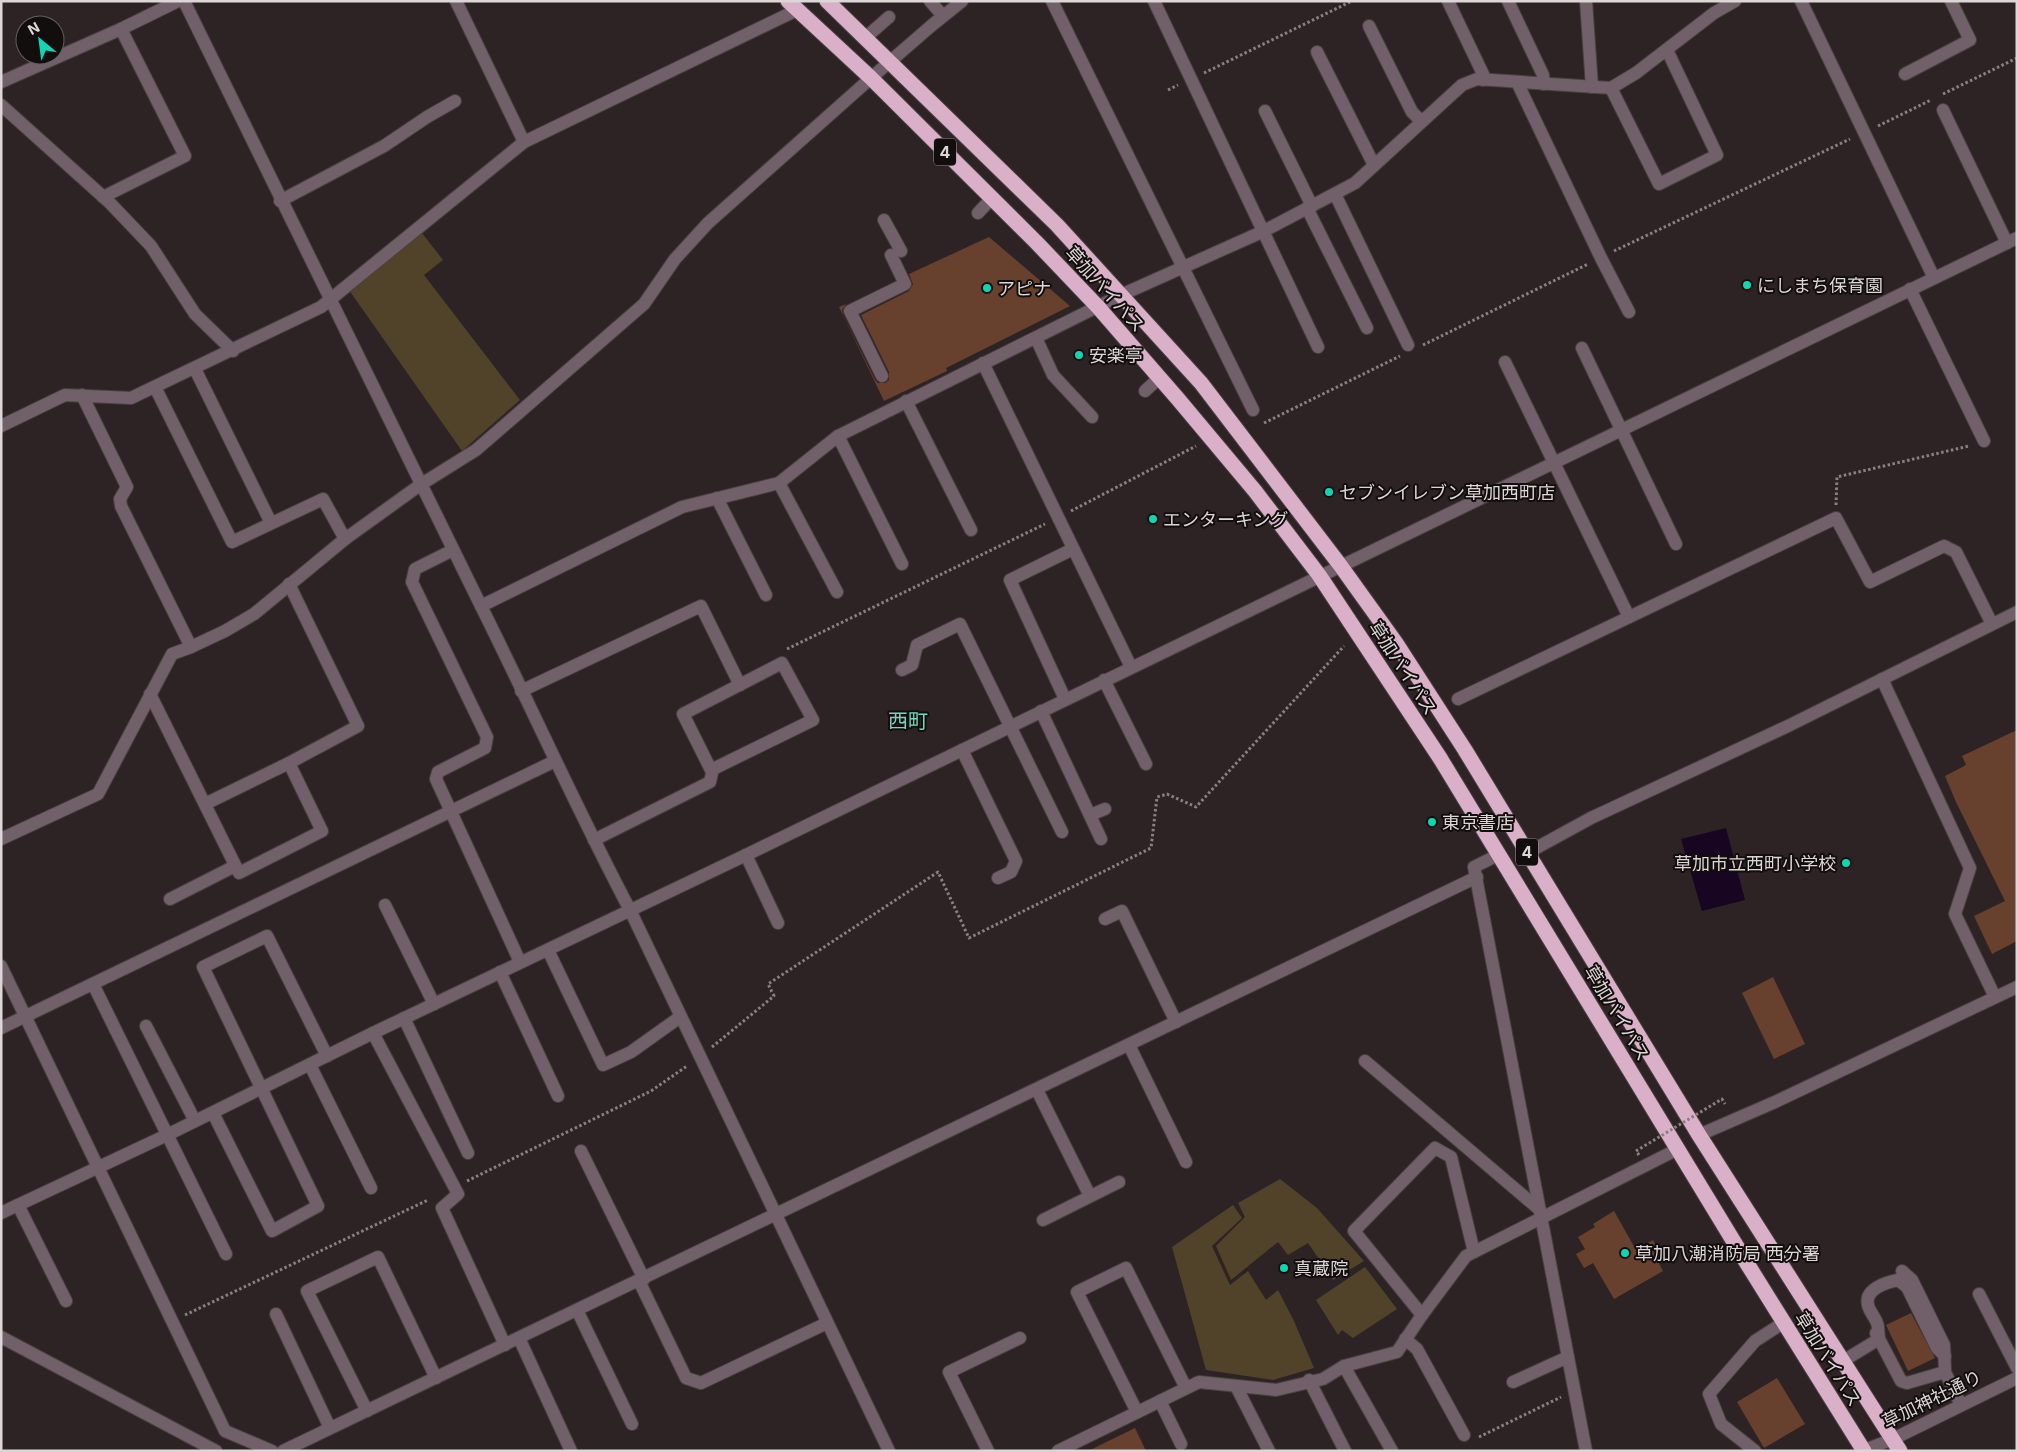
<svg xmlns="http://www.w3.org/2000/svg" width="2018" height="1452" viewBox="0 0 2018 1452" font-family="Inter,'Noto Sans JP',sans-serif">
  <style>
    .green { fill: #51422a }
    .water { fill: #170521 }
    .building { fill: #67412e }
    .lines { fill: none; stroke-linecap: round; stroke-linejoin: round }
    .minor-casing { stroke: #4a4040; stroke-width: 14 }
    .highway-casing { stroke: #4a4040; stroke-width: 17 }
    .path { stroke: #898081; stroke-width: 3; stroke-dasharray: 2.5 2.5; stroke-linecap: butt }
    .minor { stroke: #71606a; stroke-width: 12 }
    .highway { stroke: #daafc8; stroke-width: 15 }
    .path-bridge { stroke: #898081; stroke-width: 3; stroke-dasharray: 2.5 2.5; stroke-linecap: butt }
    .poi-dot { fill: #10d5b4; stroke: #130e0e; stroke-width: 2 }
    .labels { text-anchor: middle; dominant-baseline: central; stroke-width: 4; stroke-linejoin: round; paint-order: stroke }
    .shield { fill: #130e0e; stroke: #a09a9a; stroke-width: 1 }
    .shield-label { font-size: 16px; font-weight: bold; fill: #ddd6d6 }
    .poi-label { font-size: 18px; fill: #ddd6d6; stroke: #130e0e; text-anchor: start }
    .street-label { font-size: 18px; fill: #ddd6d6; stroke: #130e0e }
    .quarter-label { font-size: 20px; fill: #73d6be; stroke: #130e0e }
  </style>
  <rect width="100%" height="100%" fill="#2e2324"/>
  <!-- green -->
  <g class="green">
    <path d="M422,233L443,260L424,275L520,400L462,451L349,290Z"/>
    <path d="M1280,1179L1317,1208L1364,1261L1333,1280L1308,1243L1288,1255L1278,1242L1231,1280L1216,1246L1245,1217L1238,1203Z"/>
    <path d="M1233,1205L1242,1218L1212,1246L1230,1285L1248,1271L1266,1300L1278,1290L1294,1321L1314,1368L1273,1380L1206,1370L1172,1247Z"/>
    <path d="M1365,1267L1397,1309L1353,1338L1342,1330L1338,1335L1316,1300Z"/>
  </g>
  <!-- water -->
  <path class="water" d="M1726,828L1745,900L1702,911L1681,839Z"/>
  <!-- building -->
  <g class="building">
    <path d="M989,237L1070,306L946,368L947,371L884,401L839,307L846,304L842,310L843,315L875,380L878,383H885L889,380V372L861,315L909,291L913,284L909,274Z"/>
    <path d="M2017,730V941L1992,954L1974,916L2005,901L1956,802L1945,776L1966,765L1962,756Z"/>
    <path d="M1773,977L1805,1044L1774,1059L1742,993Z"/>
    <path d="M1614,1211L1636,1250L1653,1240L1661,1255L1656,1258L1663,1271L1614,1299L1593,1263L1584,1268L1576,1254L1585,1249L1578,1237L1595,1227L1593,1224Z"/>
    <path d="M1911,1313L1935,1358L1908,1371L1886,1325Z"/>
    <path d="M1777,1378L1805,1424L1764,1448L1737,1402Z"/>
    <path d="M1135,1428L1146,1451H1088Z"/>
  </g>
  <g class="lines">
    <defs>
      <g id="minor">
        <path d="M184,1C283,202 381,403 480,604C531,706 577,810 630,910L889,1451"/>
        <path d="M456,1L524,142"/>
        <path d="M930,1L943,16"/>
        <path d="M1052,1L1253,410"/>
        <path d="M1154,1L1318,347"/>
        <path d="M1448,1L1483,74V80"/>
        <path d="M1508,1L1543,75L1544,84"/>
        <path d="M1586,1L1592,87"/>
        <path d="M1801,1L1934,278"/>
        <path d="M1369,26L1412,112L1421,121"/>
        <path d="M865,38L889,17"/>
        <path d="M1317,52L1374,165"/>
        <path d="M1905,74L1970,40L1951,1"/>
        <path d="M1,82L121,29L178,1"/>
        <path d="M1517,82L1601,258L1629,312"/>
        <path d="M1611,88L1659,184L1717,155L1667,50"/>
        <path d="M1,105L109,202L151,246L195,314L233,351"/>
        <path d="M1943,110L2007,243"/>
        <path d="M1265,111L1312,206"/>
        <path d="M1335,194L1408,345"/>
        <path d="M103,197L185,156L121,29"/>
        <path d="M280,201L384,146L427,117L455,101"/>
        <path d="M1307,208L1367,328"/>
        <path d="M978,213L992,198"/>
        <path d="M884,220L901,251"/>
        <path d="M1910,289L1984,441"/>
        <path d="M1036,338L1053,375L1092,417"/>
        <path d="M1582,348L1676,544"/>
        <path d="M1505,362L1629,617"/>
        <path d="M983,363L1131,667"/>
        <path d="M195,369L271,523"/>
        <path d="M882,376L850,311L905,284L891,255"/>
        <path d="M155,387L232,542L323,499L345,539"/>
        <path d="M1145,391L1160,377"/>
        <path d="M82,395L127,487L120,499L121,506L191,647"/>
        <path d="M906,401L971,530"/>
        <path d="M1,426L65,395L131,398L321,307L524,142L797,10"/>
        <path d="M838,436L902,564"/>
        <path d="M779,483L837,592"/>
        <path d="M717,498L766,595"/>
        <path d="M453,550L415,569L412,582L487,737L485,748L438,772L436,779L520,962"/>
        <path d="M481,606L682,507L779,483L838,436L1121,295L1264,231L1355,183L1462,85L1477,79L1611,88L1636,73L1714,13L1735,1"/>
        <path d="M902,670L912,665L917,645L960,624L1062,832"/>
        <path d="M1882,679L1970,868L1955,914L1995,997"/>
        <path d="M1104,680L1146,764"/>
        <path d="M521,691L701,606L740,685"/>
        <path d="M150,694L239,873L322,831L289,763"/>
        <path d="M1065,699L1010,580L1073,549"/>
        <path d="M1458,699L1836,518L1870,582L1944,546L1956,552L1992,624"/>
        <path d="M1041,711L1101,839"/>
        <path d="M962,750L1016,861L1011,872L998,878"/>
        <path d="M205,804L289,763L358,726L289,584"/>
        <path d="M1090,815L1105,809"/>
        <path d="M1,839L98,794L172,654L191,647L225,631L254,614L345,539L420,485L476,450L644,304L675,259L708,223L871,78L931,26L962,1"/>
        <path d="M594,840L710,782L712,773L711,770L683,714L782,663L813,720L711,770"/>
        <path d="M1527,853L1591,818L1788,726L2017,612"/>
        <path d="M746,855L778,923"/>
        <path d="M1498,855L1474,867L1586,1451"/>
        <path d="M170,899L235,866"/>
        <path d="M385,905L434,1004"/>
        <path d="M1105,919L1122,911L1176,1022"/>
        <path d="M548,950L603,1065L631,1052L680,1017"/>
        <path d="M1,966L225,1431L272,1451"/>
        <path d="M500,972L558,1096"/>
        <path d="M93,984L226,1254"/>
        <path d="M404,1018L468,1153"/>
        <path d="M146,1026L195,1121"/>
        <path d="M1,1028L555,761"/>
        <path d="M373,1033L458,1194L442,1208L505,1345"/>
        <path d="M1129,1045L1186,1162"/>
        <path d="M1365,1061L1540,1210"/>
        <path d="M310,1065L371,1188"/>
        <path d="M1037,1090L1090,1196"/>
        <path d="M213,1113L272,1231L318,1206L203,967L267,936L327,1056"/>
        <path d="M1699,1135L1775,1102L2017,987"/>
        <path d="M581,1151L644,1279"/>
        <path d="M18,1205L66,1301"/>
        <path d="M1,1213L167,1135L373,1033L746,855L2017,238"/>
        <path d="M1043,1220L1119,1182"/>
        <path d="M1902,1271L1912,1280L1944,1345L1945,1372L1961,1405"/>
        <path d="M639,1281L686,1378L701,1383L827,1323"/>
        <path d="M1979,1294L2017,1368"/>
        <path d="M577,1310L632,1424"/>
        <path d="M276,1314L330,1428"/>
        <path d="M1422,1315L1354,1231L1435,1148L1451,1157L1474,1252"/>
        <path d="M1876,1333L1901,1381L1907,1383L1945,1372"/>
        <path d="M1,1337L216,1451"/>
        <path d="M519,1338L571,1451"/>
        <path d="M1405,1339L1417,1349L1464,1435"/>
        <path d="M1879,1339C1878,1334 1879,1328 1877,1323C1875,1317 1869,1311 1868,1305C1864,1289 1887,1282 1898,1280L1907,1287L1937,1348L1945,1356"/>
        <path d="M1843,1361L1879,1339"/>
        <path d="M1344,1366L1392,1451"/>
        <path d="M1309,1380L1345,1451"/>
        <path d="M1513,1382L1568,1357"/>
        <path d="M1236,1386L1269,1451"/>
        <path d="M1160,1401L1181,1444"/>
        <path d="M367,1411L307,1291L378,1257L436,1378"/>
        <path d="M1137,1412L1077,1292L1126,1268L1186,1388"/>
        <path d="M283,1451L1477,877"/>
        <path d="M988,1451L949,1372L1020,1338"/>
        <path d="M1058,1451L1199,1382L1276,1390L1323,1379L1344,1366L1397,1352L1422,1315L1466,1256L1678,1149"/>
        <path d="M1755,1451L1721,1424L1709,1394L1755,1341L1783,1323"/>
        <path d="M1862,1451L1893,1439L2017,1378"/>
      </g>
      <g id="highway">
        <path d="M788,1L871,78L1036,242L1098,307L1178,399L1255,491L1319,575L1440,758L1748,1265L1864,1451"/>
        <path d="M827,1L1057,225L1201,383L1340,565L1396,643L1465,750L1699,1135L1900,1451"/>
      </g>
    </defs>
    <!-- minor casing -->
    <use href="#minor" class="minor-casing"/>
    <!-- highway casing -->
    <use href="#highway" class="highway-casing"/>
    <!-- path -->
    <g class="path">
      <path d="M1204,73L1352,1"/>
      <path d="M1168,90L1178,85"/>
      <path d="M1943,94L2017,58"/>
      <path d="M1878,126L1931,100"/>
      <path d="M1614,251L1850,139"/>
      <path d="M1423,345L1588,264"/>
      <path d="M1264,423L1400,356"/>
      <path d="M1836,505L1837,477L1969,446"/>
      <path d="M1071,511L1196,446"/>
      <path d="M787,649L1045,524"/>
      <path d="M712,1047L774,996L768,984L938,872L969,938L1151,848L1157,797L1167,794L1196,807L1344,646"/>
      <path d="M467,1181L651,1091L687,1066"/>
      <path d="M185,1315L428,1200"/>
      <path d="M1479,1437L1561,1397"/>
    </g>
    <!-- minor -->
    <use href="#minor" class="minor"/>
    <!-- highway -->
    <use href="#highway" class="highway"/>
    <!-- path-bridge -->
    <path class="path-bridge" d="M1639,1155L1636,1151L1722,1099L1725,1104"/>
  </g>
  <!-- markers -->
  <g class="poi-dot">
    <circle cx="1747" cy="285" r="5"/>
    <circle cx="987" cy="288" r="5"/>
    <circle cx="1079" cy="355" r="5"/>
    <circle cx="1329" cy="492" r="5"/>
    <circle cx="1153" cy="519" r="5"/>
    <circle cx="1432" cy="822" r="5"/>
    <circle cx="1846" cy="863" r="5"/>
    <circle cx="1625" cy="1253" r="5"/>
    <circle cx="1284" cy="1268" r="5"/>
  </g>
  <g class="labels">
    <!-- shield labels -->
    <g class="shield">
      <rect x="934" y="138.5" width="22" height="27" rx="4"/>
      <rect x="1516" y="838.5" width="22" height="27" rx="4"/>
    </g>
    <g class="shield-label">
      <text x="945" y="152">4</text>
      <text x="1527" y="852">4</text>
    </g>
    <!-- poi labels -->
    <g class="poi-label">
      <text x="1757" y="285">にしまち保育園</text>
      <text x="997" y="288">アピナ</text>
      <text x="1089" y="355">安楽亭</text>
      <text x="1339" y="492">セブンイレブン草加西町店</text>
      <text x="1163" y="519">エンターキング</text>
      <text x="1442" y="822">東京書店</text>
      <text x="1836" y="863" text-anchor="end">草加市立西町小学校</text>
      <text x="1635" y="1253">草加八潮消防局 西分署</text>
      <text x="1294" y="1268">真蔵院</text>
    </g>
    <!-- street labels -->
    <g class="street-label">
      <text transform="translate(1105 289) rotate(48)">草加バイパス</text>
      <text transform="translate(1403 668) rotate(57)">草加バイパス</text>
      <text transform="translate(1617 1013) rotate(59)">草加バイパス</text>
      <text transform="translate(1828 1359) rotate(58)">草加バイパス</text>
      <text transform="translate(1932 1399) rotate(-26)">草加神社通り</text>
    </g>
    <!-- quarter labels -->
    <g class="quarter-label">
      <text x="908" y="721">西町</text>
    </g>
  </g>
  <!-- border -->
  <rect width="2018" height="1452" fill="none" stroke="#ddd6d6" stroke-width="5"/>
  <!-- north arrow -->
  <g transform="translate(40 40) rotate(331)"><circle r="24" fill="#130e0e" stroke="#645e5e"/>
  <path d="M0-4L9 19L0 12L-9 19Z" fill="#10d5b4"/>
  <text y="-8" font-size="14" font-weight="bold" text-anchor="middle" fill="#ddd6d6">N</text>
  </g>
</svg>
